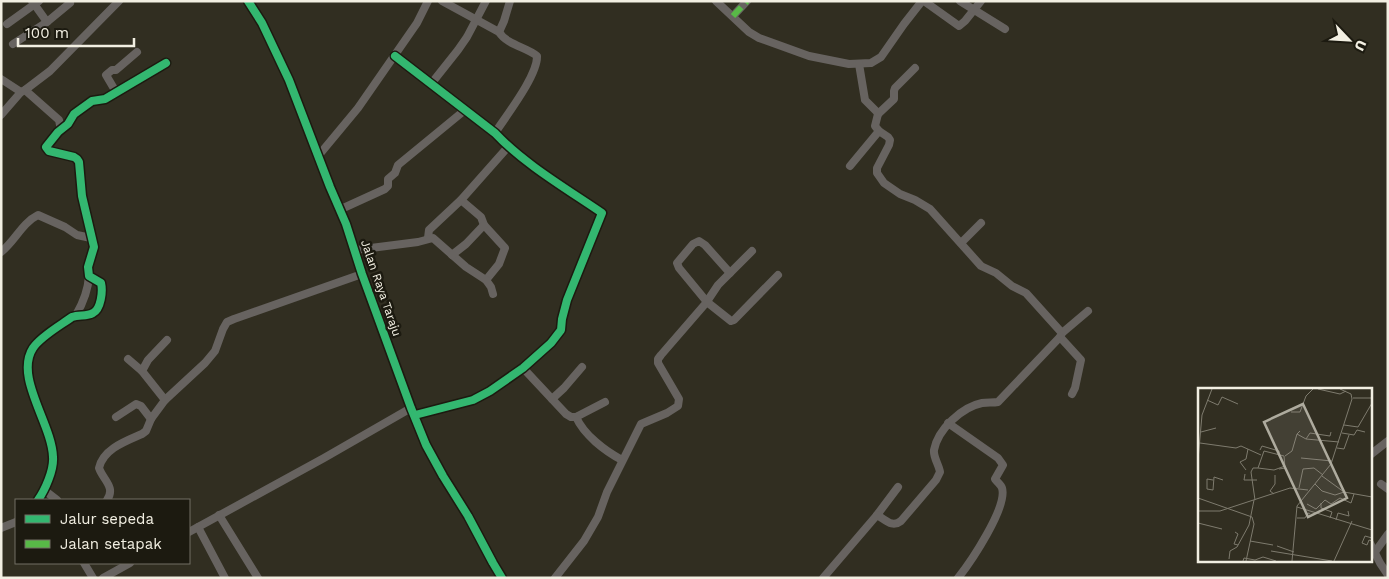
<svg xmlns="http://www.w3.org/2000/svg" width="1389" height="579" viewBox="0 0 1389 579" font-family="'Work Sans',sans-serif">
  <style>
    .lines { fill: none; stroke-linecap: round; stroke-linejoin: round }
    .minor { stroke: #676360; stroke-width: 8 }
    .quiet { stroke: #58b947; stroke-width: 6; stroke-dasharray: 12 6; stroke-linecap: butt }
    .cycleway-casing { stroke: #1c1a10; stroke-width: 11 }
    .cycleway { stroke: #33b770; stroke-width: 8 }
    .labels { text-anchor: middle; dominant-baseline: central; stroke-width: 5; stroke-linejoin: round; paint-order: stroke }
    .street-label { font-size: 12px; fill: #f2efe2; stroke: #1c1a10 }
    .inset-road { fill: none; stroke: #7e7b6e; stroke-width: 1 }
    .view { fill: #aeab9e; fill-opacity: 0.15; stroke: #aeab9e; stroke-width: 2.5 }
    .inset-edge { fill: none; stroke: #f2efe2; stroke-width: 2.5 }
  </style>
  <rect width="100%" height="100%" fill="#312e21"/>
  <g class="lines">
    <!-- minor -->
    <g class="minor">
      <path d="M248,1L262,23L289,80L330,187L346,224L362,274L411,408L426,445L443,476L468,516L493,563L502,578"/>
      <path d="M442,1L499,32L504,21L510,1"/>
      <path d="M716,1L749,32L759,38L809,56L849,64L871,63L881,57L904,24L922,1"/>
      <path d="M924,1L959,26L965,21L981,1"/>
      <path d="M960,1L1005,29"/>
      <path d="M733,16L747,1"/>
      <path d="M47,22L70,3"/>
      <path d="M7,24L39,1"/>
      <path d="M13,44L47,22L32,1"/>
      <path d="M395,56L495,133C524,164 567,189 602,213L567,300L562,319L561,330L551,343L523,368L490,391L473,400L415,415"/>
      <path d="M859,64L865,100L877,112L878,114L875,126L879,131L888,137L890,140L889,145L877,168V173L884,183L900,194L915,200L930,209L981,266L996,273L1012,286L1026,293L1062,333L1060,337"/>
      <path d="M1,79L21,92"/>
      <path d="M431,84L458,50L467,37L486,1"/>
      <path d="M25,90L59,120L61,130"/>
      <path d="M116,92L106,75L112,70H116L137,52"/>
      <path d="M878,114L894,99V91L895,88L915,68"/>
      <path d="M1,115L21,92L25,90L50,71L119,1"/>
      <path d="M495,133C506,116 538,75 537,56C526,47 507,45 499,32"/>
      <path d="M319,155L358,108L417,23L428,1"/>
      <path d="M850,166L879,131"/>
      <path d="M461,200L481,217L484,225L505,248L499,264L486,280"/>
      <path d="M339,210L385,189L388,186V179L395,173L398,165L465,110"/>
      <path d="M428,238L429,230L461,200L508,147"/>
      <path d="M961,243L981,223"/>
      <path d="M355,250L418,242L433,238L466,267L486,280L491,287L493,294"/>
      <path d="M1,252C15,241 22,223 38,215L65,227L77,235L91,238"/>
      <path d="M452,255L466,244L484,225"/>
      <path d="M730,273L705,245L699,241L693,244L677,263L679,268L707,302L731,321L734,320L778,275"/>
      <path d="M76,315C83,303 88,291 89,276"/>
      <path d="M1062,333L1088,311"/>
      <path d="M128,359L142,371L165,400"/>
      <path d="M523,368L566,414L571,417H576L605,402"/>
      <path d="M142,371L148,360L167,340"/>
      <path d="M552,399L564,388L582,367"/>
      <path d="M116,417L136,404L141,406L151,419"/>
      <path d="M576,417C584,435 605,451 622,460"/>
      <path d="M948,423L998,458L1003,465L995,479C997,482 1001,485 1002,488C1008,507 970,563 958,578"/>
      <path d="M1370,455L1388,441"/>
      <path d="M1381,484L1388,489"/>
      <path d="M44,490L57,500"/>
      <path d="M38,500C45,490 54,470 53,457C52,424 14,377 33,348C41,336 61,325 72,317C79,314 86,317 93,313C101,309 103,291 101,283L89,276L88,267L94,247L82,196L79,162L77,159L74,157L49,151L46,147L58,132L68,124L74,114L92,101L105,99L166,63"/>
      <path d="M107,500C116,487 103,480 99,468C103,449 126,441 142,434L146,431L151,419L165,400L205,363L215,351L223,329L227,322L234,319L362,274"/>
      <path d="M219,515L258,578"/>
      <path d="M877,515L898,487"/>
      <path d="M198,527L225,578"/>
      <path d="M1,528L16,522"/>
      <path d="M189,532L324,458L411,408"/>
      <path d="M1370,543L1380,563L1388,575"/>
      <path d="M1375,552L1388,534"/>
      <path d="M84,563L93,578"/>
      <path d="M103,578L130,563"/>
      <path d="M555,578L584,541L598,517L607,492L641,424L667,413L678,406L679,399L658,363V359L661,355L706,303L718,285L752,251"/>
      <path d="M823,578L877,515C886,520 892,528 901,521L936,480L940,472C939,465 933,457 934,450C938,429 962,407 982,403C987,402 993,403 998,402L1060,337L1081,360L1075,388L1072,394"/>
    </g>
    <!-- quiet -->
    <path class="quiet" d="M733,16L747,1"/>
    <defs>
      <g id="cycleway">
        <path d="M248,1L262,23L289,80L330,187L346,224L362,274L411,408L426,445L443,476L468,516L493,563L502,578"/>
        <path d="M395,56L495,133C524,164 567,189 602,213L567,300L562,319L561,330L551,343L523,368L490,391L473,400L415,415"/>
        <path d="M38,500C45,490 54,470 53,457C52,424 14,377 33,348C41,336 61,325 72,317C79,314 86,317 93,313C101,309 103,291 101,283L89,276L88,267L94,247L82,196L79,162L77,159L74,157L49,151L46,147L58,132L68,124L74,114L92,101L105,99L166,63"/>
      </g>
    </defs>
    <!-- cycleway casing -->
    <use href="#cycleway" class="cycleway-casing"/>
    <!-- cycleway -->
    <use href="#cycleway" class="cycleway"/>
  </g>
  <g class="labels">
    <!-- street labels -->
    <g class="street-label">
      <text transform="translate(381 288) rotate(71)">Jalan Raya Taraju</text>
    </g>
  </g>
  <!-- overview -->
  <g transform="translate(1198 388)">
    <rect width="174" height="174" fill="#312e21"/>
    <path class="inset-road" d="M120,1L142,6L148,3M155,10H174M9,12L20,17L24,9L40,16M93,24H102L108,8L115,1M146,37L160,39L174,15M102,43L99,46L108,51L141,54M3,44L18,40M144,45L156,47L159,42L167,44M108,51L112,45L132,48L133,44M2,55L38,60L43,58L63,67M139,60L146,61L151,47M62,62L64,58L81,63V66M87,68L94,63L99,46M103,70L134,73M0,72L4,27L14,1M60,80L76,82L87,78M48,82L42,74L48,71L50,61M47,86L46,92H59M124,88L146,104L174,109M15,92L9,91V101L15,102L16,89L25,92M117,96L124,103L137,107L146,104M101,100L105,81L116,80L125,87M76,106L72,103L77,96V87M0,110L54,129L56,136L48,173M57,112L53,84L55,80H60L66,63L86,68L87,80L81,81M123,115V120L134,124L132,130M109,116L118,121L127,112L133,116L142,110L153,115L156,106M99,119L174,142M0,123H22L92,100L110,102M99,130H107L110,125L112,126M138,132L140,125L151,128L150,123M0,135L24,141M37,144L40,146L36,156L40,157M174,150L167,148L164,155L169,157L171,152L174,153M52,153L75,157M79,158L96,164M73,163L134,173M31,171L32,163L39,159L51,137L56,112M45,173L46,170L57,172L65,169L78,173M94,173L99,118L133,76L154,11L153,6L142,1M136,173L154,133"/>
    <path class="view" d="M105,16L149,110L110,129L66,34Z"/>
    <rect width="174" height="174" class="inset-edge"/>
  </g>
  <!-- border -->
  <rect width="1389" height="579" fill="none" stroke="#f2efe2" stroke-width="5"/>
  <!-- legend -->
  <rect x="15" y="499" width="175" height="65" fill="#1c1a10" stroke="#726f64"/>
  <rect x="25" y="515" width="25" height="8" fill="#33b770" stroke="#726f64"/>
  <text x="60" y="524" font-size="15" fill="#f2efe2">Jalur sepeda</text>
  <rect x="25" y="540" width="25" height="8" fill="#58b947" stroke="#726f64"/>
  <text x="60" y="549" font-size="15" fill="#f2efe2">Jalan setapak</text>
  <!-- north arrow -->
  <g transform="translate(1349 40) rotate(115)" stroke="#1c1a10" stroke-width="4" paint-order="stroke">
  <path d="M0-4L9 19L0 12L-9 19Z" fill="#f2efe2"/>
  <text y="-8" font-size="14" font-weight="bold" text-anchor="middle" fill="#f2efe2">U</text>
  </g>
  <!-- scale -->
  <path d="M18 38v8h116v-8" fill="none" stroke="#f2efe2" stroke-width="2.5"/>
  <text x="25" y="38" font-size="15" fill="#f2efe2" stroke="#1c1a10" stroke-width="4" paint-order="stroke">100 m</text>
</svg>
